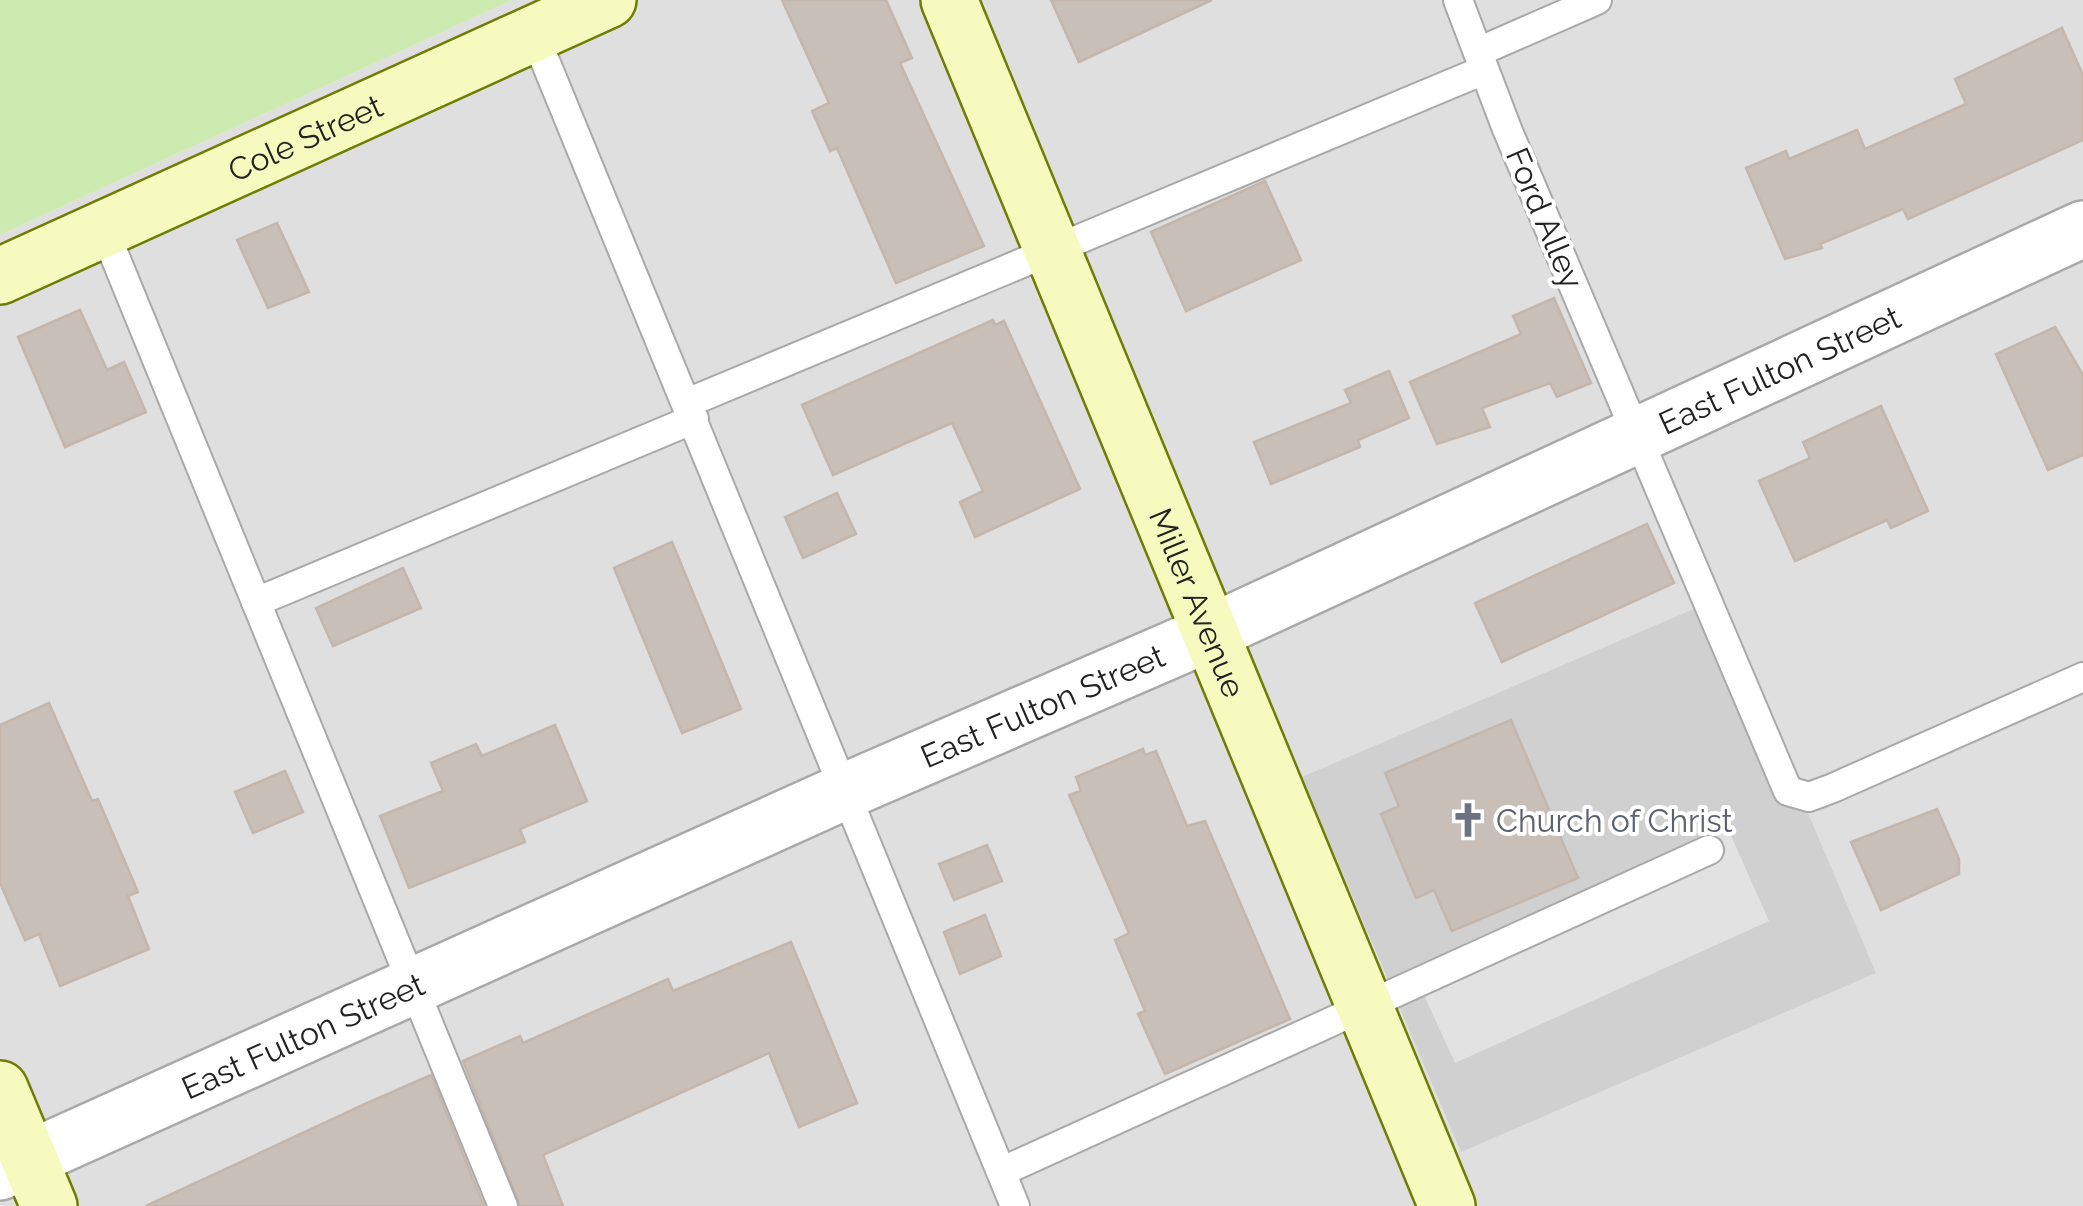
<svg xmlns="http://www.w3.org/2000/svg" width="2083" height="1206" viewBox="0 0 2083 1206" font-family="Raleway,sans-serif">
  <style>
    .residential { fill: #e0dfdf }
    .religious { fill: #d0d0d0 }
    .grass { fill: #cdebb0 }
    .parking { fill: #e2e2e2 }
    .building { fill: #c7bfb8; stroke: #c4b6ab; stroke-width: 2.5 }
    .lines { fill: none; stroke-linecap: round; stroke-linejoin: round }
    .lane-casing { stroke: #a9a9a9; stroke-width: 32 }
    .street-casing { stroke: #a9a9a9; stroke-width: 60 }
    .secondary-casing { stroke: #707d05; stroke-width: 60 }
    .lane { stroke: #fff; stroke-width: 28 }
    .street { stroke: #fff; stroke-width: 55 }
    .secondary { stroke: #f7fabf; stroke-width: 55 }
    .labels { text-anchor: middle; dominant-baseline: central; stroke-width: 8; stroke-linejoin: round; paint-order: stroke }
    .street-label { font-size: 32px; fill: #222; stroke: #fff }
    .worship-label { font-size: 32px; fill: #5b616d; stroke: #fff; text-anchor: start }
  </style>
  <rect width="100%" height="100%" fill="#f2efe9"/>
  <!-- residential -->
  <path class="residential" d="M512,0H2083V1206H0V235Z"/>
  <!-- religious -->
  <path class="religious" d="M1717,599L1876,973L1461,1152L1302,777Z"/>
  <!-- grass -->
  <path class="grass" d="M0,0H512L0,235Z"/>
  <!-- parking -->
  <path class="parking" d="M1728,829L1769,921L1455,1063L1413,971Z"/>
  <!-- building -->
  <g class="building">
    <path d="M782,0H886L912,58L900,63L984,246L896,283L837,148L830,151L812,111L829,103Z"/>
    <path d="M1051,0H1212L1079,62Z"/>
    <path d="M2062,28L2083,75V140L1908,219L1903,209L1820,244L1822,248L1785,259L1746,168L1786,151L1789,159L1857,130L1865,149L1966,104L1955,79Z"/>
    <path d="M1265,181L1301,260L1186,311L1151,232Z"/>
    <path d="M277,223L309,292L268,308L237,240Z"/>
    <path d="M1554,298L1591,383L1557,397L1550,383L1482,408L1490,427L1437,444L1410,382L1521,334L1513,316Z"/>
    <path d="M80,310L107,370L124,362L146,412L65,447L18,337Z"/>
    <path d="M993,320L995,325L1004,321L1080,489L975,537L960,502L983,491L952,423L833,475L802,405Z"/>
    <path d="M2055,327L2083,375V455L2048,470L1996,354Z"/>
    <path d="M1389,371L1409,418L1358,440L1360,447L1271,484L1254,442L1351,403L1345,390Z"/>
    <path d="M1881,406L1928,511L1891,528L1887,520L1795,561L1759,481L1810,458L1803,442Z"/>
    <path d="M837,493L856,534L803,558L785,517Z"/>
    <path d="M1647,524L1674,583L1502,662L1475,603Z"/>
    <path d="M672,542L741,709L682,733L614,568Z"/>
    <path d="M403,568L421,608L333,646L316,608Z"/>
    <path d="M49,703L92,801L98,799L138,892L128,896L149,949L60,986L39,934L25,940L0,883V725Z"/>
    <path d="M1511,720L1578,878L1452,931L1434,890L1416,898L1381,814L1399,806L1385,773Z"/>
    <path d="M555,725L587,801L520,829L525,842L409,888L380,816L443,791L431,763L476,744L482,756Z"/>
    <path d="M1143,749L1145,755L1156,751L1187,826L1205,821L1290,1019L1165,1074L1138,1014L1145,1011L1115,940L1129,933L1069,795L1081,791L1076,777Z"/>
    <path d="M285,771L303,812L253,833L235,792Z"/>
    <path d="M1937,809L1959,859V874L1881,910L1851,842Z"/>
    <path d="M987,845L1002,881L954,900L939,864Z"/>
    <path d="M985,915L1001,956L960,974L944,932Z"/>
    <path d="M791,942L857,1103L799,1127L769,1053L543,1155L563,1206H520L463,1061L520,1036L523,1043L668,979L673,991Z"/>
    <path d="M431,1075L484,1206H146L365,1104Z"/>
  </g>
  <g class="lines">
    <defs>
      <g id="lane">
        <path d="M1458,0L1507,129L1788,791L1809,797L1833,788L2083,677"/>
        <path d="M534,34L1015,1206"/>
        <path d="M1478,52L1597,0"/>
        <path d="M104,230L503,1206"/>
        <path d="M687,403L1484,70"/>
        <path d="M256,602L694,419"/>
        <path d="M1003,1171L1709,850"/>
      </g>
      <g id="street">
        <path id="s1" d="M0,1172L848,790L1210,633L2083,229"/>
      </g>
      <g id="secondary">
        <path id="s2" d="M949,0L1447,1206"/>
        <path id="s3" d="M0,276L608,0"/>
        <path d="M0,1089L49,1206"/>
      </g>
    </defs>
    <!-- lane casing -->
    <use href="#lane" class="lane-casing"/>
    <!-- street casing -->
    <use href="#street" class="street-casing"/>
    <!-- secondary casing -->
    <use href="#secondary" class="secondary-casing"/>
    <!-- lane -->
    <use href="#lane" class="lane"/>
    <!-- street -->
    <use href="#street" class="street"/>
    <!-- secondary -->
    <use href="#secondary" class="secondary"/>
  </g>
  <!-- icons -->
  <defs>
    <symbol id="church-bare" viewBox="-9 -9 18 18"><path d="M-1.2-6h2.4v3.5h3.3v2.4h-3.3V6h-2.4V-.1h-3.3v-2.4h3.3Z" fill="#6b7280" stroke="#fff" stroke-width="2.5" paint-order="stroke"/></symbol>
  </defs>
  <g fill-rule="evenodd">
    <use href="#church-bare" x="1443" y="795" width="50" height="50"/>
  </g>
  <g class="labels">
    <!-- street labels -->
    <g class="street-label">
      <text stroke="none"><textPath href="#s3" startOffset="335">Cole Street</textPath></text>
      <text transform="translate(1545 218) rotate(67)">Ford Alley</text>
      <text stroke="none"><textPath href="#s1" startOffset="1952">East Fulton Street</textPath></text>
      <text stroke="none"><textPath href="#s2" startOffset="652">Miller Avenue</textPath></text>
      <text stroke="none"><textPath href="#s1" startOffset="1142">East Fulton Street</textPath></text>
      <text stroke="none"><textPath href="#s1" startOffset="332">East Fulton Street</textPath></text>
    </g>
    <!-- worship labels -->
    <g class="worship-label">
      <text x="1496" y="820">Church of Christ</text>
    </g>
  </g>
</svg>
